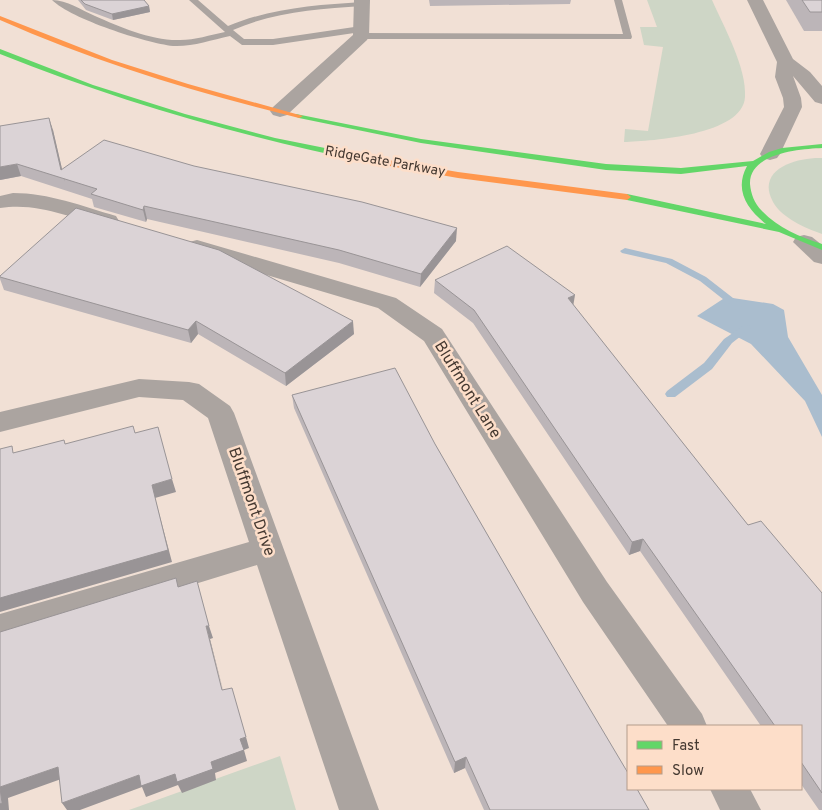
<svg xmlns="http://www.w3.org/2000/svg" width="822" height="810" viewBox="0 0 822 810" font-family="Overpass,sans-serif">
  <style>
    .green { fill: #ced6c6 }
    .water { fill: #aabdce }
    .lines { fill: none; stroke-linecap: round; stroke-linejoin: round }
    .stream { fill: #aabdce; fill-rule: evenodd }
    .lane { fill: #aba4a0; fill-rule: evenodd }
    .street { fill: #aba4a0; fill-rule: evenodd }
    .fast { fill: #63d668; fill-rule: evenodd }
    .slow { fill: #ff974d; fill-rule: evenodd }
    .wall { fill: #bcb5b8 }
    .shaded-wall { fill: #999496 }
    .building { fill: #dbd3d6; stroke: #999496 }
    .labels { text-anchor: middle; dominant-baseline: central; stroke-width: 5; stroke-linejoin: round; paint-order: stroke }
    .far-street-label { font-size: 14px; fill: #453931; stroke: #fddec9 }
    .street-label { font-size: 16px; fill: #453931; stroke: #fddec9 }
  </style>
  <rect width="100%" height="100%" fill="#f1e0d5"/>
  <!-- green -->
  <g class="green">
    <path d="M647,0H712C724,27 747,68 745,97C743,135 652,141 624,142L625,129L648,131L663,47L644,45L640,27H657Z"/>
    <path d="M822,158V234C805,228 782,218 773,202C755,169 797,157 822,158Z"/>
    <path d="M280,756L296,810H129Z"/>
  </g>
  <!-- water -->
  <path class="water" d="M726,297L773,304L784,310L788,337L822,395V437L805,401L751,344L697,316Z"/>
  <g class="lines">
    <!-- stream -->
    <g class="stream">
      <path d="M625,248L672,259L706,277L742,305L741,307H733L700,281L666,263L622,253L620,251Z"/>
      <path d="M746,324L751,327L750,329L732,343L712,369L675,397H667L665,394L667,391L704,363L724,339Z"/>
    </g>
    <!-- lane -->
    <g class="lane">
      <path d="M52,0C67,0 81,10 95,16C120,27 152,41 180,40C195,40 210,35 225,32L189,0H198L228,26C271,8 316,5 362,2L366,4L362,6C318,9 274,12 233,30L244,39H273L361,26L365,29L361,32L273,45H242L230,36C211,40 192,47 173,46C146,43 71,19 52,0Z"/>
      <path d="M614,0H622L632,37L631,39H361L357,36L361,33L623,34Z"/>
    </g>
    <!-- street -->
    <g class="street">
      <path d="M354,0H370L369,36L367,40L287,115L280,117L273,115L270,111L273,107L353,35Z"/>
      <path d="M747,0H763L793,59L810,72L822,86V104L815,102L793,76L801,98L802,107L780,154L777,158L770,160L763,158L760,154L784,107L783,98L775,77L777,62Z"/>
      <path d="M13,193C49,193 82,206 116,216L119,221L116,226L108,228C71,218 39,202 0,208V196Z"/>
      <path d="M804,235L812,237L822,245V264L814,262L793,242L796,237Z"/>
      <path d="M197,240L396,298L442,329L607,582L702,714L707,726H668L583,602L424,341L378,308L189,252L186,247L189,242Z"/>
      <path d="M139,379L189,382L199,384L230,406L234,413L379,810H339L257,565L0,644V614L249,542L208,418L183,400L139,397L0,432V412Z"/>
      <path d="M710,789H750L761,810H720Z"/>
    </g>
    <!-- fast -->
    <g class="fast">
      <path d="M0,49L93,85L185,114L275,138L370,157L374,160L370,163C243,137 120,102 0,54Z"/>
      <path d="M296,114L421,139L606,164L681,168L753,161L769,152L782,148L822,144V148C800,149 749,153 750,184C751,194 754,203 762,211C778,228 800,237 822,244V250L779,232L627,200L623,197L627,194L766,224C747,209 734,190 747,166L681,174L606,170L421,143L299,118L295,116Z"/>
    </g>
    <!-- slow -->
    <g class="slow">
      <path d="M0,16L112,60L188,84L303,116L299,118C197,93 97,63 0,20Z"/>
      <path d="M370,157L458,172L627,194L631,197L627,200L458,178L367,162V158Z"/>
    </g>
  </g>
  <!-- wall -->
  <g class="wall">
    <path d="M78,0H144L149,6L150,12L113,20L86,10Z"/>
    <path d="M429,0H571L570,4L430,6Z"/>
    <path d="M786,0H822V31H804Z"/>
    <path d="M53,130L62,169L456,241L420,287L339,263L147,219L146,222L94,207L92,199L21,176L0,180Z"/>
    <path d="M0,276L354,334L286,386L198,334L191,343L4,290L0,279Z"/>
    <path d="M435,280L573,305L748,525L822,593V810H819L801,784V726H761L640,551L629,555L473,323L434,293Z"/>
    <path d="M292,395L435,444L531,610L649,810H484L465,768L454,773L294,408Z"/>
  </g>
  <!-- shaded-wall -->
  <g class="shaded-wall">
    <path d="M149,6L150,12L113,20L112,14Z"/>
    <path d="M49,118L53,130L65,182L61,170Z"/>
    <path d="M17,164L21,176L0,180V167Z"/>
    <path d="M144,206L147,219L146,222L143,210Z"/>
    <path d="M457,228L456,241L420,287L421,274Z"/>
    <path d="M575,295L573,307L568,298Z"/>
    <path d="M196,321L198,334L191,343L188,330Z"/>
    <path d="M353,321L354,334L286,386L285,373Z"/>
    <path d="M172,479L176,492L155,498L172,562L0,612V598L152,485Z"/>
    <path d="M643,539L640,551L629,555L632,542Z"/>
    <path d="M206,626H209L213,638L210,639L226,702Z"/>
    <path d="M246,737L249,748L244,750L247,761L215,773L216,780L182,793L178,785L146,797L142,787L80,810H67L62,803L139,775L175,774L211,762L240,739Z"/>
    <path d="M466,757L465,768L454,773L455,762Z"/>
    <path d="M58,767L64,778L8,798L9,810H0V787Z"/>
  </g>
  <!-- building -->
  <g class="building">
    <path d="M81,0H144L149,6L112,14L85,4Z"/>
    <path d="M802,0H822V12H810Z"/>
    <path d="M49,118L61,170L104,140L194,166L362,202L457,228L421,274L339,250L144,206L143,210L91,194L97,189L17,164L0,167V126Z"/>
    <path d="M76,208L219,250L353,321L285,373L196,321L188,330L0,277V276Z"/>
    <path d="M507,246L575,295L568,298L748,525L761,521L822,593V793L801,762V726H775L643,539L632,542L474,310L435,280Z"/>
    <path d="M395,368L435,444L531,610L628,773V789H637L649,810H490L466,757L455,762L292,395Z"/>
    <path d="M133,426L135,433L158,427L172,479L152,485L168,550L0,598V449L12,446L13,453L64,440L65,444Z"/>
    <path d="M176,578L178,587L197,581L209,626H206L222,690L232,688L246,737L240,739L244,750L211,762L213,769L177,782L175,774L141,786L139,775L62,803L58,767L0,787V632Z"/>
    <path d="M0,788L2,803L0,804Z"/>
  </g>
  <g class="labels">
    <!-- far-street labels -->
    <g class="far-street-label">
      <text transform="translate(385 162) rotate(10)">RidgeGate Parkway</text>
    </g>
    <!-- street labels -->
    <g class="street-label">
      <text transform="translate(467 390) rotate(58)">Bluffmont Lane</text>
      <text transform="translate(251 502) rotate(71)">Bluffmont Drive</text>
    </g>
  </g>
  <!-- legend -->
  <rect x="627" y="725" width="175" height="65" fill="#fddec9" stroke="#b39c8c"/>
  <rect x="637" y="741" width="25" height="8" fill="#63d668" stroke="#b39c8c"/>
  <text x="672" y="750" font-size="15" fill="#453931">Fast</text>
  <rect x="637" y="766" width="25" height="8" fill="#ff974d" stroke="#b39c8c"/>
  <text x="672" y="775" font-size="15" fill="#453931">Slow</text>
</svg>
